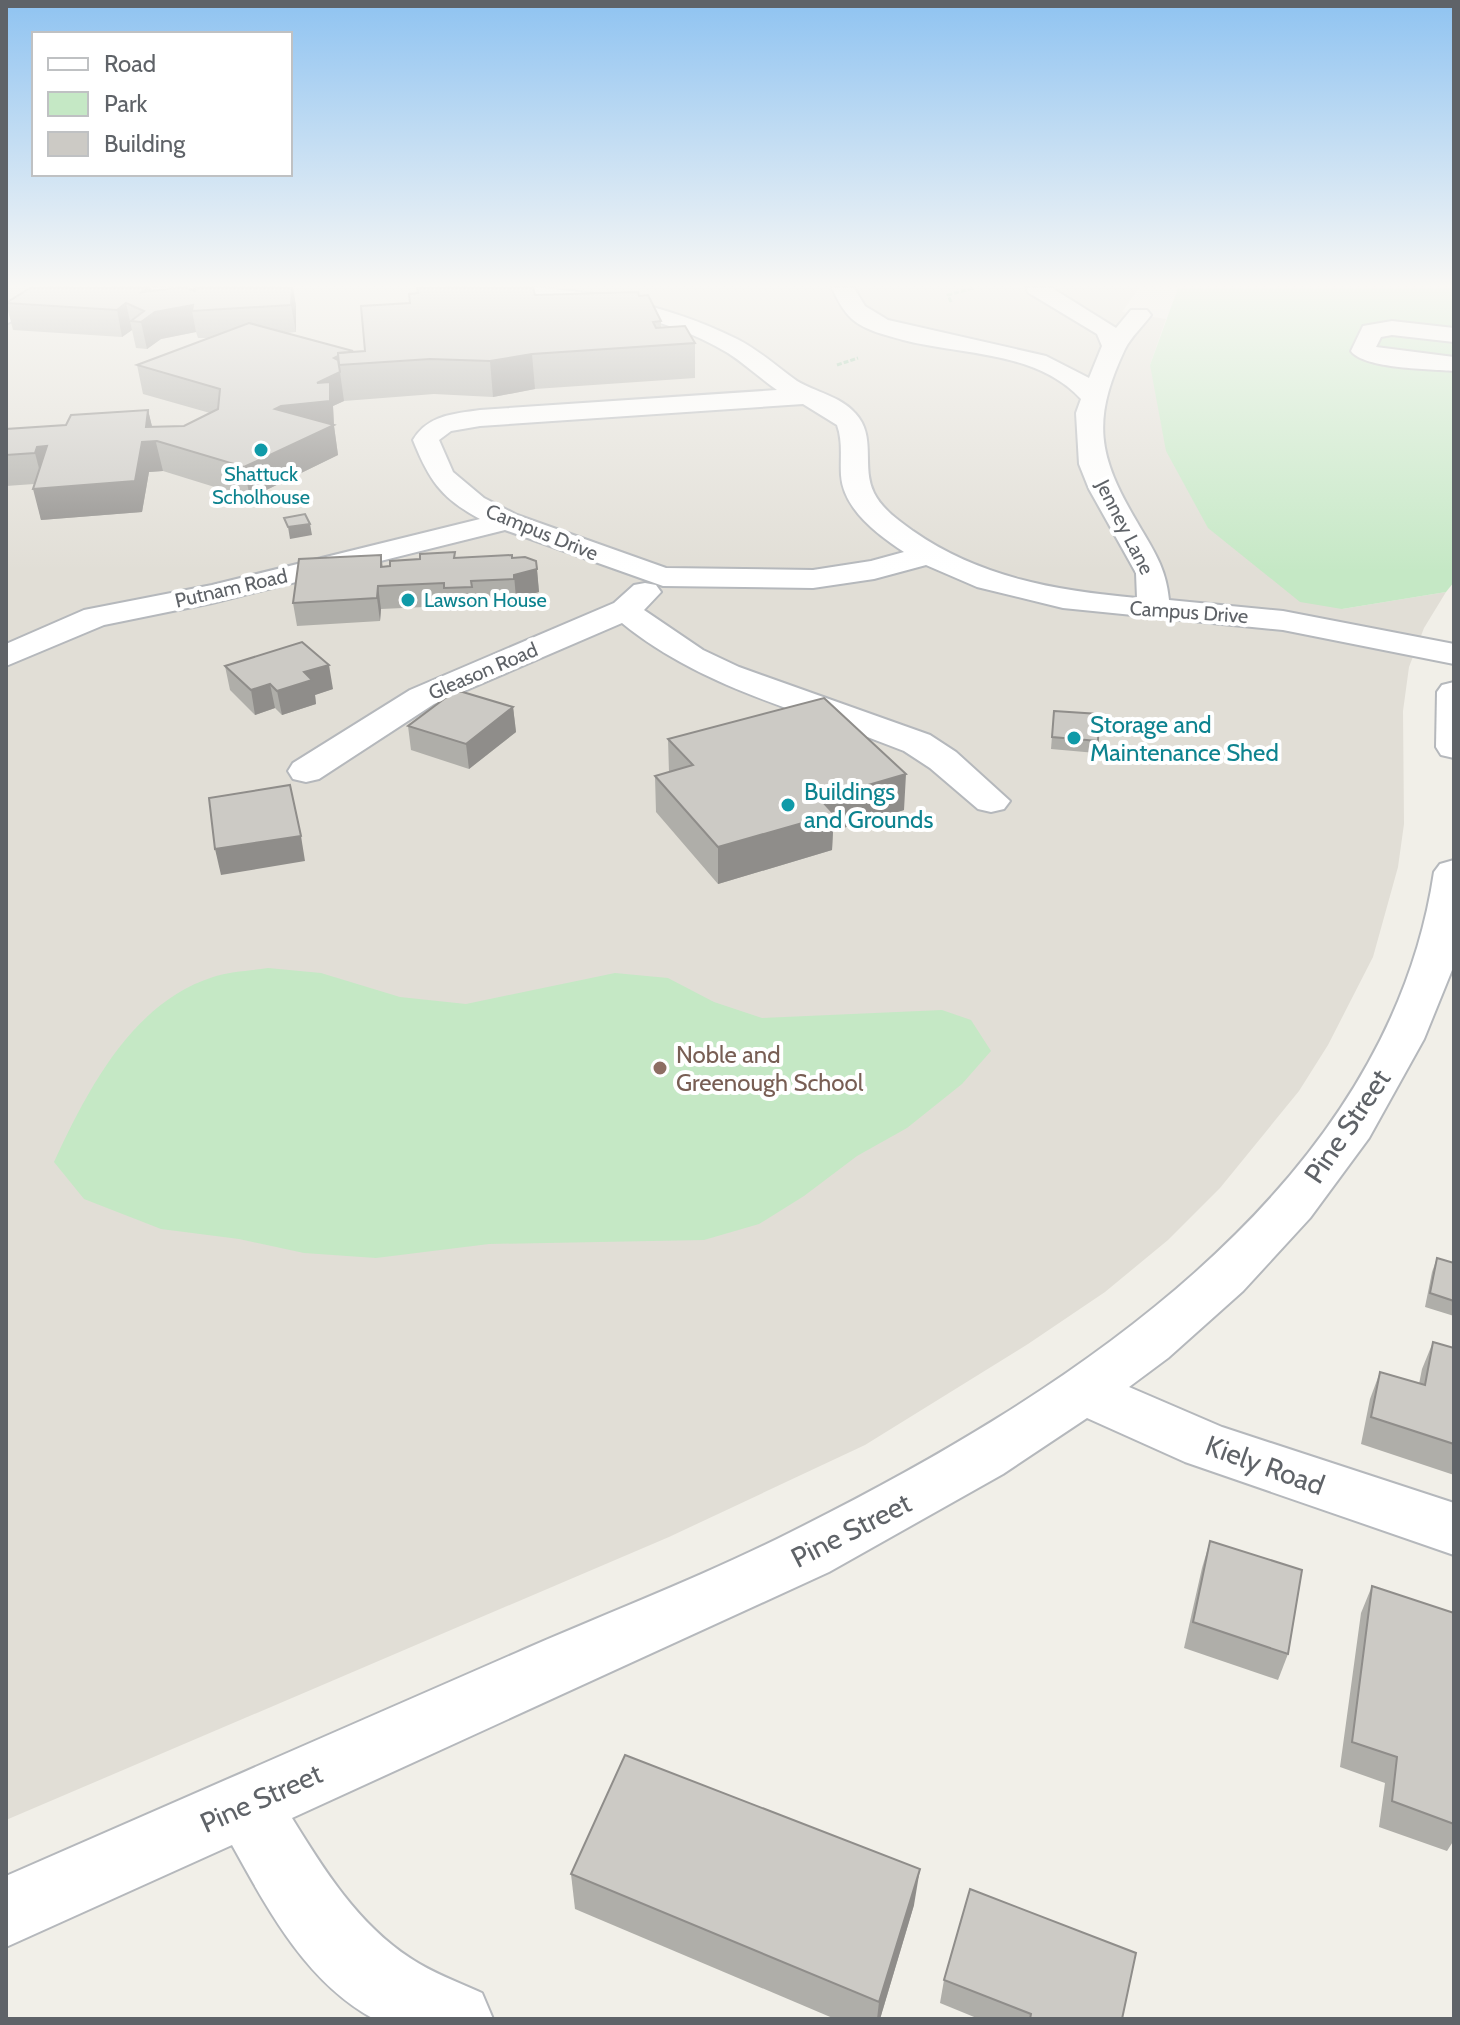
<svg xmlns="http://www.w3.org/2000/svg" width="1460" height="2025" viewBox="0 0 1460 2025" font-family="Cabin,sans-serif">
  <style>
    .education { fill: #e1ded6 }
    .green { fill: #c5e8c5 }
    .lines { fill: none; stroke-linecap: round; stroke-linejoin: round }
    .minor-casing { stroke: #b5b8bc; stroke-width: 4 }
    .path { stroke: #9cc7a9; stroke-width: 3; stroke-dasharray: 5 2; stroke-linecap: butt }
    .minor { fill: #fff; fill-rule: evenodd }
    .wall { fill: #afaea9 }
    .shaded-wall { fill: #8f8d8a }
    .building { fill: #cccac5; stroke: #8f8d8a; stroke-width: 2 }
    .culture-dot { fill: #0f9aa8; stroke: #fff; stroke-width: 3 }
    .education-dot { fill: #8d6e63; stroke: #fff; stroke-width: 3 }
    .labels { text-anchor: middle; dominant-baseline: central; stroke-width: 8; stroke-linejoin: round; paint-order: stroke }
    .far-culture-label { font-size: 20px; fill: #0d838f; stroke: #fff }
    .far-street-label { font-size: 20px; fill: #5f6368; stroke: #fff }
    .culture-label { font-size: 24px; fill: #0d838f; stroke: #fff; text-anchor: start }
    .education-label { font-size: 24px; fill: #785e54; stroke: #fff; text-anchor: start }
    .near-street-label { font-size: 28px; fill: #5f6368; stroke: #fff }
  </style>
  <rect width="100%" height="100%" fill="#f1efe8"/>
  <!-- education -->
  <path class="education" d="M6,288H1139L1122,312L1166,319L1150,365L1342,609L1446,592L1424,628L1409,667L1403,711L1404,824L1398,867L1373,957L1328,1045L1299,1091L1220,1188L1168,1240L1105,1292L1028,1344L865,1445L669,1537L6,1820Z"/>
  <!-- green -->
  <g class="green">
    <path d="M1178,288H1454V582L1446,592L1342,609L1300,602L1208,528L1166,451L1150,365Z"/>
    <path d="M268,968L321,973L400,997L466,1004L615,973L668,978L714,1002L762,1018L942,1010L971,1020L991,1051L962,1084L907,1128L857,1156L804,1196L759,1224L704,1240L489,1244L376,1258L304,1253L239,1239L161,1229L84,1199L54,1162C88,1089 132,1003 213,977C230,971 250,971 268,968Z"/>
  </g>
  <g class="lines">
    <defs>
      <g id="minor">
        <path d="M45,288H72L69,293L6,324V308Z"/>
        <path d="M114,288H280C268,303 125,303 114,288Z"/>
        <path d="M448,288C545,281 649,295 737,339C759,350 777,367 797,381C815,392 840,396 855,413C877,436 861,467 874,493C882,509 899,521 913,531C980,578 1058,591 1137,598L1136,573L1089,489L1079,464L1076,413L1081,399C1037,351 962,355 903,340C886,335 866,331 852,319C843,311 837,299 832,288H854L865,306L888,320L1046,356L1089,378L1102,346L1097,334L1029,293L1026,288H1052L1116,328L1131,310H1147L1151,315C1143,326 1131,337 1125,349C1091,421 1098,456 1137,522C1153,550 1166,567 1169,600L1283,611L1454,644V664L1283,630L1063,608L977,587L926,565L874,579L813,588L663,586L505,530L212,603L104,625L6,666V644L84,610L212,585L480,519C441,498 429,480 413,440C428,415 453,414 480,410L777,390C760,378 745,364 728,353C648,305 550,300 459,295ZM803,404L837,425C843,441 840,458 841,475C843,509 878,535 904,552L871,561L813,570L666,568L517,515L484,498L453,472L439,440L451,431L480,426Z"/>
        <path d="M1392,321L1454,328V342L1392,335L1381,337L1376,347L1454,357V371C1431,369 1364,369 1351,351L1363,326Z"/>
        <path d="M645,583L656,585L661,592L644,610L703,650L739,667L930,735L956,752L1010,801L1004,809L991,812L978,809L930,768L904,751C808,712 704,690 622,623L434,704L319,779L306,782L293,779L288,771L293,763L410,690L614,603L634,585Z"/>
        <path d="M1454,682V758L1441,755L1436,747L1437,692L1442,685Z"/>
        <path d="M1454,860V965L1424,1039L1369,1138L1310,1218L1243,1291L1168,1358L1129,1387L1222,1427L1454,1503V1555L1185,1462L1087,1418L1003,1474L829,1572L292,1818C324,1870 358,1924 410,1958C432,1973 458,1982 482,1993L493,2019H374C306,1982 268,1910 232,1845L6,1947V1876C176,1802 346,1727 516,1653C607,1613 702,1577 791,1532C1058,1399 1386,1194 1434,872L1440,864Z"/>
      </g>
    </defs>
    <!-- minor casing -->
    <use href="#minor" class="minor-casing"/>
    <!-- path -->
    <g class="path">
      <path d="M951,302L948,295L974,288"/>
      <path d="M837,365L858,358"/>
    </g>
    <!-- minor -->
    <use href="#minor" class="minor"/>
  </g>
  <!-- wall -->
  <g class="wall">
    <path d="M30,288H151L152,291L176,288H293L296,306V332L287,333L353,351V352L365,351L535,295L639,296L661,321V327L695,343V378L535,389L493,397L434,394L344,401L333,406L334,426L338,455L250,498L163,471L149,472L142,512L41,520L34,484L6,486V429L66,425L148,410L152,427L184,426L210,413L143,394L137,365L210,338H198L196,332L161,339L147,349L136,348L132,330L122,337L13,330L6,303Z"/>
    <path d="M381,555L383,567L390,566L420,559L512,558L536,561L539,592L516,598V602L473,604L474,609L446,611V606L381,609L380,621L297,626L293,603Z"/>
    <path d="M225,666L333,689L315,695L316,704L282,715L275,708L255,715L230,690Z"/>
    <path d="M513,707L516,732L469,769L411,750L408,726Z"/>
    <path d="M1054,711L1098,741L1096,753L1051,749Z"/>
    <path d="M668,739L904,810L833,831L832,850L718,884L656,812L655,776L669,772Z"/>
    <path d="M1437,1258L1454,1263V1316L1425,1307L1432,1272Z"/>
    <path d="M1433,1342L1454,1348V1475L1361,1444L1370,1399L1380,1372L1419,1384L1422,1369Z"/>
    <path d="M1210,1541L1288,1654L1278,1680L1184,1648L1202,1568Z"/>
    <path d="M1372,1586L1454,1613V1840L1447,1851L1379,1827L1385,1783L1340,1767L1361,1613Z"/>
    <path d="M571,1874L914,1905L880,2019H835L575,1909Z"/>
    <path d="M944,1980L1122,2019H979L940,2003Z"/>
  </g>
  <!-- shaded-wall -->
  <g class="shaded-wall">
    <path d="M147,288H151L156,311L187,288H196L192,311L196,332L161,339L147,349L141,322L147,317L142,292Z"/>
    <path d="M292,288H293L296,306V332L291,305Z"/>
    <path d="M126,303L132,330L122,337L117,310Z"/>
    <path d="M353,351L354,364L339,365L344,401L333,406L334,426L338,455L250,498L244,467L275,409L317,383L334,358Z"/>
    <path d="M532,354L535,389L493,397L490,361Z"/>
    <path d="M148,410L163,471L149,472L142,512L41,520L33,489L142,442L146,427Z"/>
    <path d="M47,446L43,484L35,453L37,447Z"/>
    <path d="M310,524L312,535L290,539L288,527Z"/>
    <path d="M537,569L539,592L516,598L514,575Z"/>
    <path d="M378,586L381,609L380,621L377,598Z"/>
    <path d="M329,665L333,689L315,695L316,704L282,715L277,691L304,672Z"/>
    <path d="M270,684L275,708L255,715L251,690Z"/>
    <path d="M513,707L516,732L469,769L466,744Z"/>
    <path d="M906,774L904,810L833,831L832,850L718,884V847L820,799Z"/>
    <path d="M301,836L305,861L221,875L215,849Z"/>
    <path d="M920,1869L914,1905L880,2019H877L879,2002Z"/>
  </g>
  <!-- building -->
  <g class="building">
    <path d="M30,288H147L142,292L176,288H187H186L195,291L196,288H292L291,305L192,311L193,305L155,312L141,322L131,321L144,311L126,303L117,310L6,303Z"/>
    <path d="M417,288H533L535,295L638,292L639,296L648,295L661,321L653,322L656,328L685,326L695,343L532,354L490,361L430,359L339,365L338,353L365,351L361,306L410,303L409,294L418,293Z"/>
    <path d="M249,323L353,351L348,352L338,353V356L334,358L338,360L340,372L317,383L330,382V401L281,406L275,409L334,425L244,467L157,441L142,442L135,481L33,489L47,446L37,447L35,453L6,455V429L66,425L71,415L148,410L146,427L184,426L218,409L220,389L137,365Z"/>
    <path d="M305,514L310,524L288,527L284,518Z"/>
    <path d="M455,552L454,558L512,555V558L525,557L536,561L537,569L514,575V579L471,581L472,587L444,588V583L378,586L377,598L293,603L299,559L381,555V567L390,566V561L420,559V554Z"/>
    <path d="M302,642L329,665L304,672L312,680L277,691L270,684L251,690L225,666Z"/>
    <path d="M456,690L513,707L466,744L408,726Z"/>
    <path d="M824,698L906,774L820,799L834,814L718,847L655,776L693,765L668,739Z"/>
    <path d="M1054,711L1099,714L1098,741L1052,737Z"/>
    <path d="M290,785L301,836L215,849L209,798Z"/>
    <path d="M1437,1258L1454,1263V1301L1430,1293Z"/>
    <path d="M1433,1342L1454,1348V1444L1371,1417L1380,1372L1425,1385Z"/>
    <path d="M1210,1541L1302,1570L1288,1654L1193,1622Z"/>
    <path d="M1372,1586L1454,1613V1824L1392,1801L1397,1757L1352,1742Z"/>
    <path d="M625,1755L920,1869L879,2002L571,1874Z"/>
    <path d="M970,1889L1136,1953L1122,2019H1030L1031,2014L944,1980Z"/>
  </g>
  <!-- sky -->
  <linearGradient id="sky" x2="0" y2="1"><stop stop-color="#8fc3f1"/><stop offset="0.5" stop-color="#f9f8f5"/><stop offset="1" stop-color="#f9f8f5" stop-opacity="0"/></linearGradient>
  <rect width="1460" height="571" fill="url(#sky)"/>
  <!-- markers -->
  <g class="culture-dot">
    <circle cx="261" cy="450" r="8"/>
    <circle cx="408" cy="600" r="8"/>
    <circle cx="1074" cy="738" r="8"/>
    <circle cx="788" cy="805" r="8"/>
  </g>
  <circle class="education-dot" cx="660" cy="1068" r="8"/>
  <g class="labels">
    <!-- far-culture labels -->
    <g class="far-culture-label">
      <text x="261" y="474">Shattuck<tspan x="261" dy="23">Scholhouse</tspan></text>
      <text x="424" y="600" text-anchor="start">Lawson House</text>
    </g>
    <!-- far-street labels -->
    <g class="far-street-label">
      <text transform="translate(1125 527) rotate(63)">Jenney Lane</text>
      <text transform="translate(542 532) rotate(22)">Campus Drive</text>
      <text transform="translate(231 588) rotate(-13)">Putnam Road</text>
      <text transform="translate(1189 612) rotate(4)">Campus Drive</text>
      <text transform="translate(483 671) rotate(-23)">Gleason Road</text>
    </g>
    <!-- culture labels -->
    <g class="culture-label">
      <text x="1090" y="724">Storage and<tspan x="1090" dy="28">Maintenance Shed</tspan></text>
      <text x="804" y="791">Buildings<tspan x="804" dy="28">and Grounds</tspan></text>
    </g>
    <!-- education labels -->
    <g class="education-label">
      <text x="676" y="1054">Noble and<tspan x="676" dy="28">Greenough School</tspan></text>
    </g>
    <!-- near-street labels -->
    <g class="near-street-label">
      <text transform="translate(1347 1126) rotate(-56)">Pine Street</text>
      <text transform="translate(1265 1465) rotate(20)">Kiely Road</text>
      <text transform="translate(851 1530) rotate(-27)">Pine Street</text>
      <text transform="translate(261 1798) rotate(-24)">Pine Street</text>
    </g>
  </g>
  <!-- border -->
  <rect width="1460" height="2025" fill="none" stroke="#5f6368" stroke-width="16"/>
  <!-- legend -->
  <rect x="32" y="32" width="260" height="144" fill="#ffffff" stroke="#bfc1c3" stroke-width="2"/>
  <rect x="48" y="58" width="40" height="12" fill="#ffffff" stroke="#bfc1c3" stroke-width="2"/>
  <text x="104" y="72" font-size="24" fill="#5f6368">Road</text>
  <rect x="48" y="92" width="40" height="24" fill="#c5e8c5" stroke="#bfc1c3" stroke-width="2"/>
  <text x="104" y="112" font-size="24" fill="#5f6368">Park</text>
  <rect x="48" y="132" width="40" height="24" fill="#cccac5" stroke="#bfc1c3" stroke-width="2"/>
  <text x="104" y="152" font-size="24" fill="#5f6368">Building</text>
</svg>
